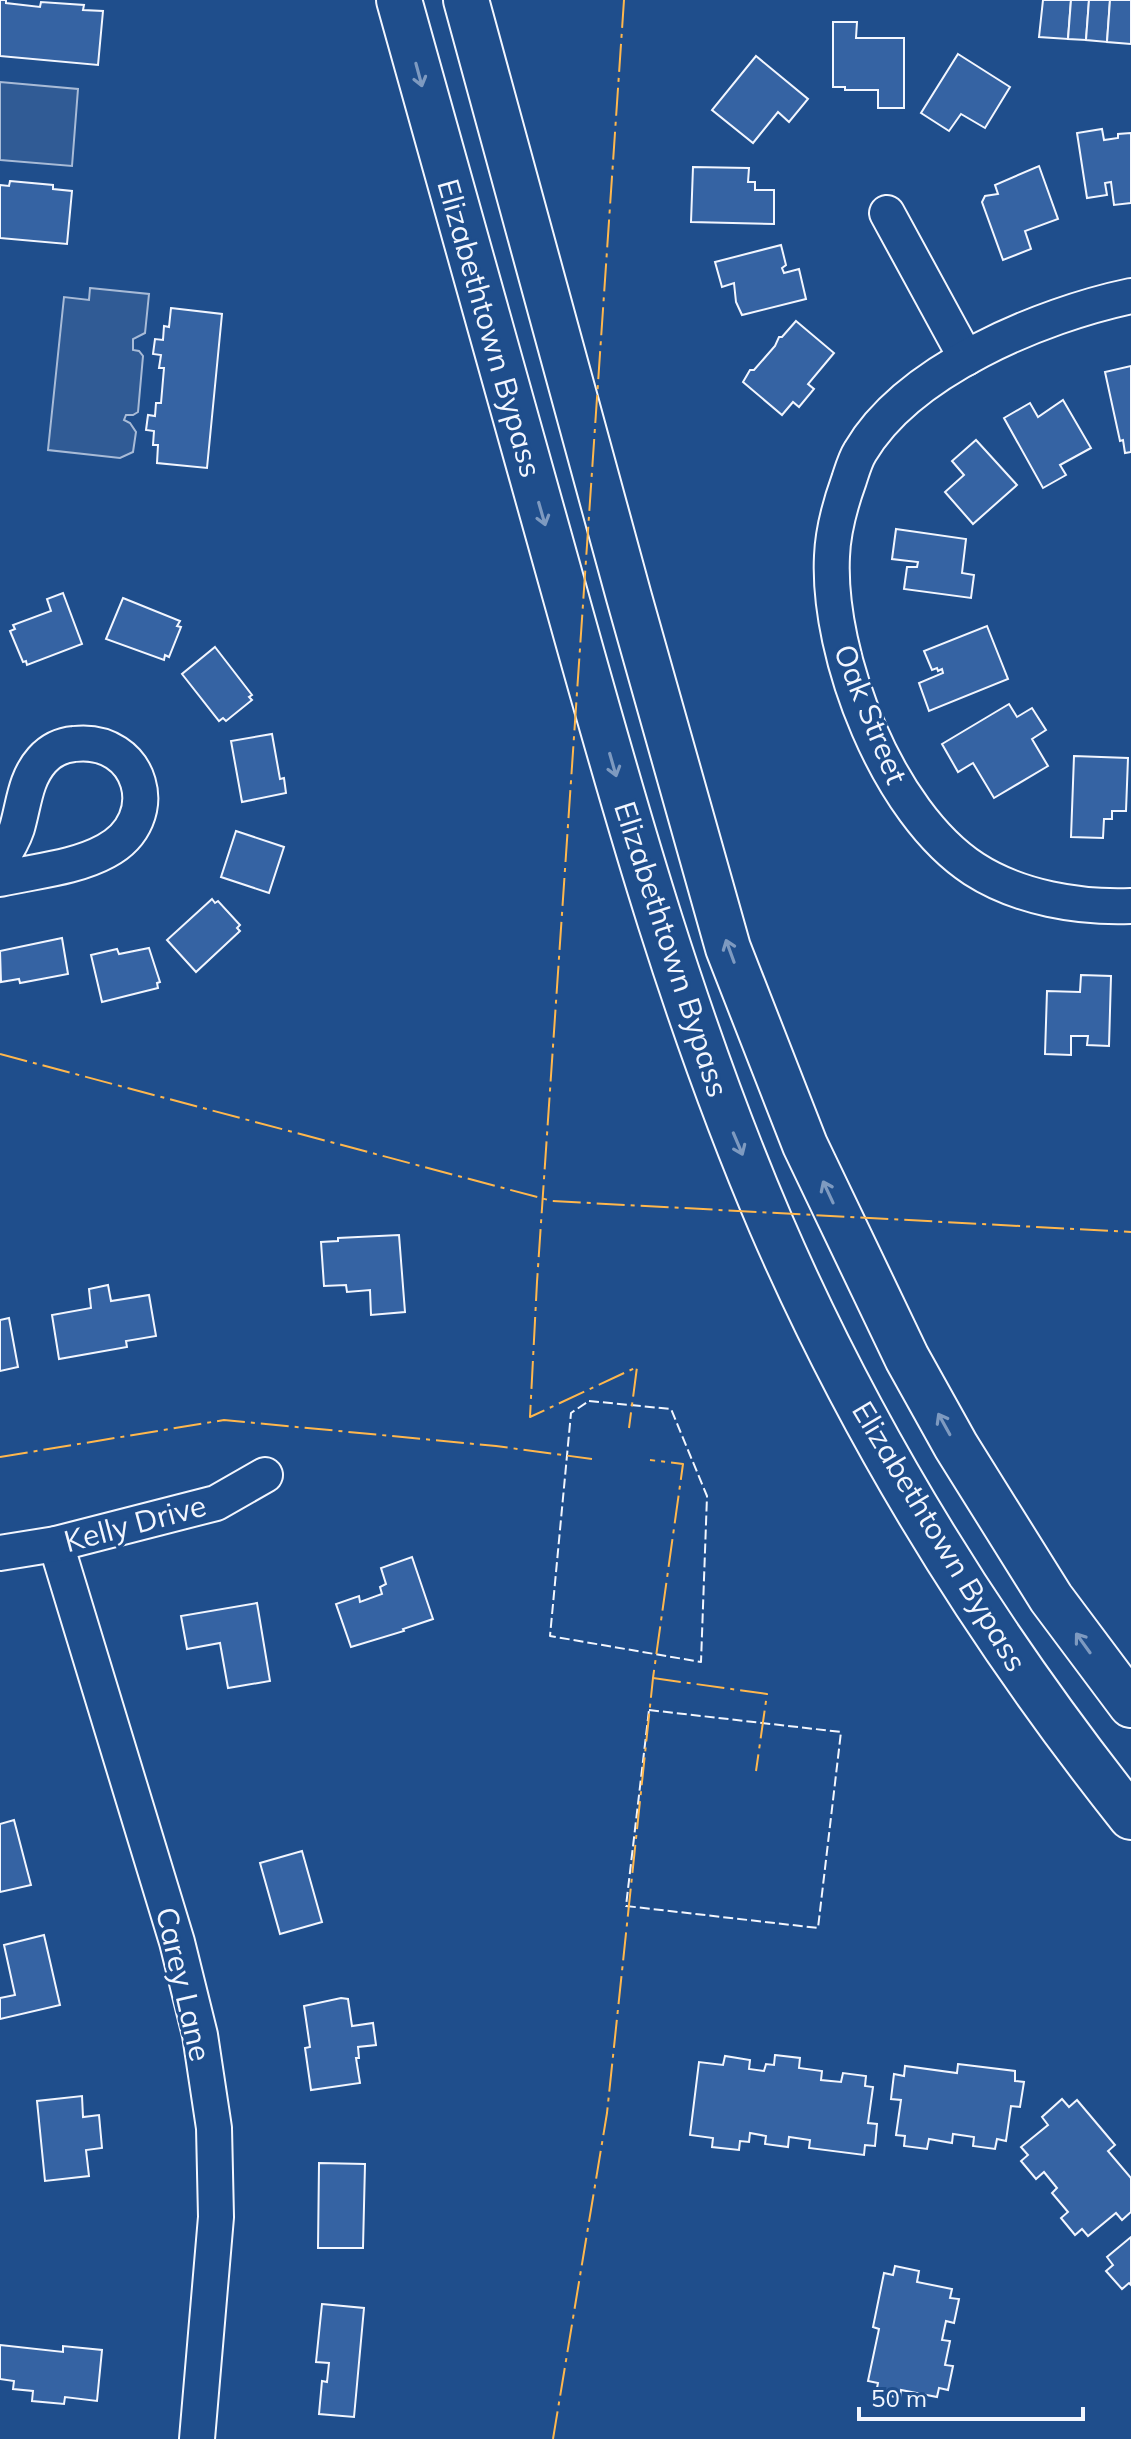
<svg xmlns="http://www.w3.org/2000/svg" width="1131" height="2439" viewBox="0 0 1131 2439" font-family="Mulish,sans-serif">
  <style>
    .parking { fill: #305b95; stroke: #a8bbd7; stroke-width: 2 }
    .building { fill: #3563a3; stroke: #f2f6ff; stroke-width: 2 }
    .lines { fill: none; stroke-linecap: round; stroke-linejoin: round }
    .minor-casing { stroke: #f2f6ff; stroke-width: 38 }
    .highway-casing { stroke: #f2f6ff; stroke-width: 48 }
    .minor { stroke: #1f4e8c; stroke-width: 34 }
    .highway { stroke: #1f4e8c; stroke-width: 44 }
    .fence { stroke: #f2f6ff; stroke-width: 2; stroke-dasharray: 10 4; stroke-linecap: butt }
    .power { stroke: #ffb74d; stroke-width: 2; stroke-dasharray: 28 6 4 6; stroke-linecap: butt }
    .oneway { stroke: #7e9ac0 }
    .labels { text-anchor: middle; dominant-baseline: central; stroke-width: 6; stroke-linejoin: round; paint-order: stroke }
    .street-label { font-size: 30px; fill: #f2f6ff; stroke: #1f4e8c }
  </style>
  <rect width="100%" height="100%" fill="#1f4e8c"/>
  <!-- parking -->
  <g class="parking">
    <path d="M0,82L78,89L72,166L0,160Z"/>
    <path d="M90,288L149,294L145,333L133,339V350L139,351L143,356L138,412L133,415H126L124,420L130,423L136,432L133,452L120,458L48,450L64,297L89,300Z"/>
  </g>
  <!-- building -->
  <g class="building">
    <path d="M0,0H6V3L40,7L41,2L84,5L83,10L103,11L98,65L0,56Z"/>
    <path d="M1043,0H1071L1068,39L1039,37Z"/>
    <path d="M1071,0H1089L1086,40L1068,39Z"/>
    <path d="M1089,0H1110L1107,42L1086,40Z"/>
    <path d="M1110,0H1131V44L1107,42Z"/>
    <path d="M833,22H857L856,38H904V108H878V90H845V87H833Z"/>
    <path d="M958,54L1010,87L985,128L961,114L949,131L921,113Z"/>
    <path d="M756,56L808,99L789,122L778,112L753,143L712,110Z"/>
    <path d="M1102,129L1104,140L1118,138V134L1131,133V203L1114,205L1111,182L1105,183L1107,195L1087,198L1077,133Z"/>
    <path d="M1039,166L1058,219L1025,231L1031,249L1003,260L982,202L985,196L998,194L995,185Z"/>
    <path d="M693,167L749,168L748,182H755V190H774V224L691,222Z"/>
    <path d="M10,181L53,185V189L72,191L67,244L0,238V185L9,186Z"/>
    <path d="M781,245L786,265L782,268L784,273L799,269L806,299L742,315L736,302L734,283L722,287L715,262Z"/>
    <path d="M171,308L222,314L207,468L157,463L158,445H153L154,431L146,430L148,415L155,416L156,403H161L164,368H159L161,355L153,354L155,339L163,340L164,326L169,327Z"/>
    <path d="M796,321L834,353L808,384L814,389L799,407L793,402L782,415L743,382L750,370H754L775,346L779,337H782Z"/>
    <path d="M1131,366V452L1125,453L1123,440L1120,441L1105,372Z"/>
    <path d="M1063,400L1091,448L1060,465L1066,475L1043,488L1004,418L1030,403L1038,417Z"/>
    <path d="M976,440L1017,485L973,524L945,492L964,475L952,461Z"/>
    <path d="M896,529L966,539L962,573L974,575L971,598L904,589L907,567H917L918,562L892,559Z"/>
    <path d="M63,593L82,644L27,665L26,661L23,662L10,631L15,629L13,625L51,611L47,599Z"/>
    <path d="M123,598L180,621L177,626L181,627L169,657L165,655L164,660L106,639Z"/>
    <path d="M987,626L1008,679L929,711L919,683L943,673L942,669L938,671L937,668L932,670L924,651Z"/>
    <path d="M215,647L252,695L249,697L252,700L226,721L223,718L219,721L182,674Z"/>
    <path d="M1009,704L1017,717L1032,708L1046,730L1032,739L1048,766L994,798L973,763L958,772L942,744Z"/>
    <path d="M272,734L280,779L284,778L286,793L242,802L231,741Z"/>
    <path d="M1074,756L1128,758L1126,811H1112V819H1104L1103,838L1071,837Z"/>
    <path d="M236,831L284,847L269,893L221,877Z"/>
    <path d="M212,899L215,903L218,901L240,925L237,928L240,931L196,972L167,940Z"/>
    <path d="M62,938L68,974L20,983L19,979L1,982L0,951Z"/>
    <path d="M149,948L160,982L157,983L158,988L102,1002L91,955L117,949L119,954Z"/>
    <path d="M1081,975L1111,976L1109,1046L1087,1045L1088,1036H1071V1055L1045,1054L1047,991L1080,992Z"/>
    <path d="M399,1235L405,1312L371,1315L370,1290L347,1292L346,1285L324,1286L321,1242L338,1241V1238Z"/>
    <path d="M108,1285L111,1301L149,1295L156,1336L126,1341L127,1347L59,1359L52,1315L91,1308L89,1289Z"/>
    <path d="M9,1318L18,1367L0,1371V1320Z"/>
    <path d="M412,1557L433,1619L403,1629L404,1631L351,1647L336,1604L359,1596L360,1602L382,1594L380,1587L386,1584L381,1568Z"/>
    <path d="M257,1603L270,1681L228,1688L220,1643L187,1649L181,1616Z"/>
    <path d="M14,1820L31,1885L0,1892V1824Z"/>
    <path d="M302,1851L322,1922L280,1934L260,1863Z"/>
    <path d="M44,1935L60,2005L0,2019V1998L15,1995L4,1945Z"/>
    <path d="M341,1998L348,1999L352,2026L373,2023L376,2045L358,2047L359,2058H356L360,2083L311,2090L305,2048L310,2047L304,2006Z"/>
    <path d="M775,2055L800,2058L799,2068L822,2071L821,2080L841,2082L843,2073L866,2076L865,2086L873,2087L868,2123L877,2124L875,2146L865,2145L864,2155L809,2148L810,2140L789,2137L788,2147L765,2144L766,2136L750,2133L749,2142L740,2141L739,2150L712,2147L713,2138L690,2135L699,2062L723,2065L725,2056L750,2060L749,2069L764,2071L766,2064L774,2065Z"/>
    <path d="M958,2064L1015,2071V2081L1024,2082L1020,2107L1011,2106L1006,2141L997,2139L995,2149L973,2146L974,2137L953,2134L952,2143L929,2139L927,2149L904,2146L905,2136L896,2135L901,2100L891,2099L894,2074L904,2076L905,2066L957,2073Z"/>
    <path d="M82,2096L83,2117L99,2115L102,2148L86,2150L89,2176L45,2181L37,2101Z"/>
    <path d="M1062,2099L1069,2107L1077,2100L1115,2145L1108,2151L1131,2178V2212L1122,2220L1116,2213L1088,2236L1082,2229L1075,2235L1061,2218L1068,2212L1052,2193L1057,2188L1044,2172L1036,2179L1021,2161L1028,2155L1021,2147L1048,2125L1042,2117Z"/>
    <path d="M319,2163L365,2164L363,2248H318Z"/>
    <path d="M1131,2237V2285L1129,2283L1122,2289L1106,2271L1113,2265L1107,2257Z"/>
    <path d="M895,2266L919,2271L917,2282L952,2289L950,2298L959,2299L954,2323L946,2321L942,2340L950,2341L945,2365L953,2366L948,2390L939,2388L937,2397L901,2390L900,2398L876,2393L878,2383L868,2381L879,2329L873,2327L884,2273L893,2275Z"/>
    <path d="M322,2304L364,2308L354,2417L319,2414L322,2381L327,2382L329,2363L316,2362Z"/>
    <path d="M0,2345L63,2352V2346L102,2350L97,2401L65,2397L64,2404L32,2401L33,2391L13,2389L14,2381L0,2379Z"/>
  </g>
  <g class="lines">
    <defs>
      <g id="minor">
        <path d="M887,213L966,358"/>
        <path d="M1131,296C1041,315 908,370 860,452C855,460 852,471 849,480C840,505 833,529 832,556C827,656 888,813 974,869C1019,898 1079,908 1131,906"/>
        <path d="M0,860C7,850 13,840 17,828C24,804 25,779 42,760C51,750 62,745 74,744C142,736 166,819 106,851C75,868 35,871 0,879"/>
        <path d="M56,1544L177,1942L200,2035L214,2128L216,2217L197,2439"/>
        <path d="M0,1553L56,1544L216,1503L265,1475"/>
      </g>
      <g id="highway">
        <path d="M399,0C455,204 512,408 570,612C628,820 686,1026 771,1224C863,1437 987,1636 1131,1817"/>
        <path d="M466,0L629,597L728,948L805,1145L907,1358L956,1446L1051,1598L1131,1705"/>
      </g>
    </defs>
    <!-- minor casing -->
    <use href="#minor" class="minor-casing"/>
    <!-- highway casing -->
    <use href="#highway" class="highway-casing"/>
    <!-- minor -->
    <use href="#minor" class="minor"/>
    <!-- highway -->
    <use href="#highway" class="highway"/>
    <!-- fence -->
    <g class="fence">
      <path d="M589,1401L671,1409L707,1496L701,1662L550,1636L571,1413Z"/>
      <path d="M649,1710L841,1732L818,1928L626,1906Z"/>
    </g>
    <!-- power -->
    <g class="power">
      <path d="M624,0L537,1282L530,1417L637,1367L629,1428"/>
      <path d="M0,1054L552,1201L1131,1232"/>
      <path d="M0,1457L224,1420L496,1446L592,1459"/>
      <path d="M653,1678L767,1694L756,1771"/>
      <path d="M553,2439L607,2113L653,1678L683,1464L650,1460"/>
    </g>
  </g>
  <!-- one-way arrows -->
  <defs><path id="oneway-shaft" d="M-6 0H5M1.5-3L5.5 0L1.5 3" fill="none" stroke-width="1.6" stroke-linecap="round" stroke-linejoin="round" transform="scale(2)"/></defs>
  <g class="oneway">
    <use href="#oneway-shaft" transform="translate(419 75) rotate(75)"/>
    <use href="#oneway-shaft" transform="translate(542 514) rotate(74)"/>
    <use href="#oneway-shaft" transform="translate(613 765) rotate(74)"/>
    <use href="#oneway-shaft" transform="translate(730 951) rotate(-110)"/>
    <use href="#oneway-shaft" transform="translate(738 1144) rotate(67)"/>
    <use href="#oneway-shaft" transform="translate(828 1192) rotate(-115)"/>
    <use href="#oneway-shaft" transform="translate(944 1424) rotate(-119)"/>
    <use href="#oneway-shaft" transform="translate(1083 1643) rotate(-126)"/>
  </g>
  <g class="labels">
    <!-- street labels -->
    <g class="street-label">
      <text transform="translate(490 328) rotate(74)">Elizabethtown Bypass</text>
      <text transform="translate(871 714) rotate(68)">Oak Street</text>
      <text transform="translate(672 949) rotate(72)">Elizabethtown Bypass</text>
      <text transform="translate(135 1523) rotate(-15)">Kelly Drive</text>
      <text transform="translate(940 1536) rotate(59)">Elizabethtown Bypass</text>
      <text transform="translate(184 1984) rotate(77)">Carey Lane</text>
    </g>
  </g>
  <!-- scale -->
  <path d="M859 2407v12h224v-12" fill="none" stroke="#f2f6ff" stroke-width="4"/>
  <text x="871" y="2407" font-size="24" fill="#f2f6ff" stroke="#1f4e8c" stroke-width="6" paint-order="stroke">50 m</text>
</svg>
